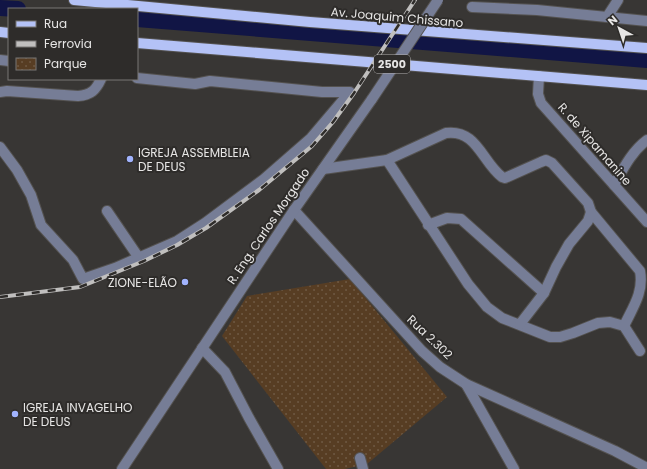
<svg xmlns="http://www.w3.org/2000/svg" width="647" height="469" viewBox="0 0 647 469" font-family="Poppins,sans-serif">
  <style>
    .park { fill: url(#park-dots) }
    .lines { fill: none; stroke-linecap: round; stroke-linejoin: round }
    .river { stroke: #111545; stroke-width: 16 }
    .minor-casing { stroke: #545250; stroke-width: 12 }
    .major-casing { stroke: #545250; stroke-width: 12 }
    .minor { stroke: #767d96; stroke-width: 10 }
    .major { stroke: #b4c2f6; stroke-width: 10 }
    .rail-casing { stroke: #c0bfbe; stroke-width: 4 }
    .rail { stroke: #2e2c2a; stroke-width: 2.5; stroke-dasharray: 8; stroke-linecap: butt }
    .minor-bridge-casing { stroke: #545250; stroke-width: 12; stroke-linecap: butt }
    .minor-bridge { stroke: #767d96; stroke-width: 10 }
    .poi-dot { fill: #a1b3fd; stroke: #2e2c2a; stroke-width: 1.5 }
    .labels { text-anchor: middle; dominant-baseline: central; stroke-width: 4; stroke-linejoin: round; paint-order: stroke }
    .shield { fill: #2e2c2a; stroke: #b0aead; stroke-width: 1 }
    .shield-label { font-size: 11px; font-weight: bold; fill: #e7e6e5 }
    .street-label { font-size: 12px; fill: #e7e6e5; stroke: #2e2c2a }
    .poi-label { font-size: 12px; fill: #e7e6e5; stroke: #2e2c2a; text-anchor: start }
  </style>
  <defs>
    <pattern id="park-dots" width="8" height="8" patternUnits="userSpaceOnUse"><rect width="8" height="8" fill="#573d23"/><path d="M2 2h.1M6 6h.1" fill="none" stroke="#6f5943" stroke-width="1.8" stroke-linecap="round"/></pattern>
  </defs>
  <rect width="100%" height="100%" fill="#383634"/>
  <!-- park -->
  <path class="park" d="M350,279L447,397L367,464L345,469H326L222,336L247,296Z"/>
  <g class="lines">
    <!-- river -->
    <g class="river">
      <path d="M0,8L18,9"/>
      <path d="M137,19L647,60"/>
    </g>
    <defs>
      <g id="minor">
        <path d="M472,7L537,10L647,21"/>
        <path d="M607,17L618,0"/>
        <path d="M0,60L9,61"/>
        <path d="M539,76L538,94L541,103L647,222"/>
        <path d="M0,92L7,91L78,96C91,95 96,90 101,79"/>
        <path d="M0,147L17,170L31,195L41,225L73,260L83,279L115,268L177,241L205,223L264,179L311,138L350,92H322L210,81L195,84L137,78"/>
        <path d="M387,160L468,284L487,307L502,318L550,337H560L573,333L598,323L610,322L624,326L640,351"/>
        <path d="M323,169L387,160L446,133C477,129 482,162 502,177L505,178L541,162L546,160L552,163L588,203L591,212L640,271C644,292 633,307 624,326"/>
        <path d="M614,185C623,169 632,151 647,140"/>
        <path d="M294,210L422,351L440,367L466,384L615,451L647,468"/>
        <path d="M107,211L139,258"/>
        <path d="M428,225L447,218L461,219L544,293"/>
        <path d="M520,324L544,293L556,267L569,244L588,221L591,212"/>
        <path d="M202,348L225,372L249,418L278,469"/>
        <path d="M466,384L514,469"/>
        <path d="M360,458L363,469"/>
        <path d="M122,469L294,210L372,99"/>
      </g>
      <g id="major">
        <path d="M74,0L310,22L647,48"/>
        <path d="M0,32L9,33"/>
        <path d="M137,43L647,85"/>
      </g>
    </defs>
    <!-- minor casing -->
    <use href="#minor" class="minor-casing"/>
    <!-- major casing -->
    <use href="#major" class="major-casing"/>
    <!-- minor -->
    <use href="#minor" class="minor"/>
    <!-- major -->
    <use href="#major" class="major"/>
    <defs>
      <path id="rail" d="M0,297L80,287L144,261L177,245L206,228L259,190L312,146L333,122L354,93L415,0"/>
    </defs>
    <!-- rail casing -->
    <use href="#rail" class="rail-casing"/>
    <!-- rail -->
    <use href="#rail" class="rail"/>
    <defs>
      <path id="minor-bridge" d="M372,99L438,0"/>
    </defs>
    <!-- minor-bridge casing -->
    <use href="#minor-bridge" class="minor-bridge-casing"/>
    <!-- minor-bridge -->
    <use href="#minor-bridge" class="minor-bridge"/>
  </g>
  <!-- markers -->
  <g class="poi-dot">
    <circle cx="130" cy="159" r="4"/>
    <circle cx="185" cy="282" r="4"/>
    <circle cx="15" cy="414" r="4"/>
  </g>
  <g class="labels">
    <!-- shield labels -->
    <rect class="shield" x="374" y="55" width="36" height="18" rx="3"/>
    <g class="shield-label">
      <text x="392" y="64">2500</text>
    </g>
    <!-- street labels -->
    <g class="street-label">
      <text transform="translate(397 17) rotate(5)">Av. Joaquim Chissano</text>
      <text transform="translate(595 144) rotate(49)">R. de Xipamanine</text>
      <text transform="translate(268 226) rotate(-56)">R. Eng. Carlos Morgado</text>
      <text transform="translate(430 337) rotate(44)">Rua 2.302</text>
    </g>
    <!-- poi labels -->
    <g class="poi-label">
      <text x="138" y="152">IGREJA ASSEMBLEIA<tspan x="138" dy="14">DE DEUS</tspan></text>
      <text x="177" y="282" text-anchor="end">ZIONE-ELÃO</text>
      <text x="23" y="407">IGREJA INVAGELHO<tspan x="23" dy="14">DE DEUS</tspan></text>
    </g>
  </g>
  <!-- legend -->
  <rect x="8" y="8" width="130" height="72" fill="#2e2c2a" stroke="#787675"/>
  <rect x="16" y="21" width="20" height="6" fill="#b4c2f6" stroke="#787675"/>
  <text x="44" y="28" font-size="12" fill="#e7e6e5">Rua</text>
  <rect x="16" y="41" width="20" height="6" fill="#c0bfbe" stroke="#787675"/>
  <text x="44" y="48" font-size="12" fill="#e7e6e5">Ferrovia</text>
  <rect x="16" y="58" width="20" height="12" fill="url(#park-dots)" stroke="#787675"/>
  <text x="44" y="68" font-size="12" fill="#e7e6e5">Parque</text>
  <!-- north arrow -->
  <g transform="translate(619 28) rotate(320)" stroke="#2e2c2a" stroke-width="3" paint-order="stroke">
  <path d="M0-3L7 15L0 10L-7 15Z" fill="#e7e6e5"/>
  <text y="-6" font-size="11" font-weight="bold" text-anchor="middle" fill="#e7e6e5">N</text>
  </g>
</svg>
